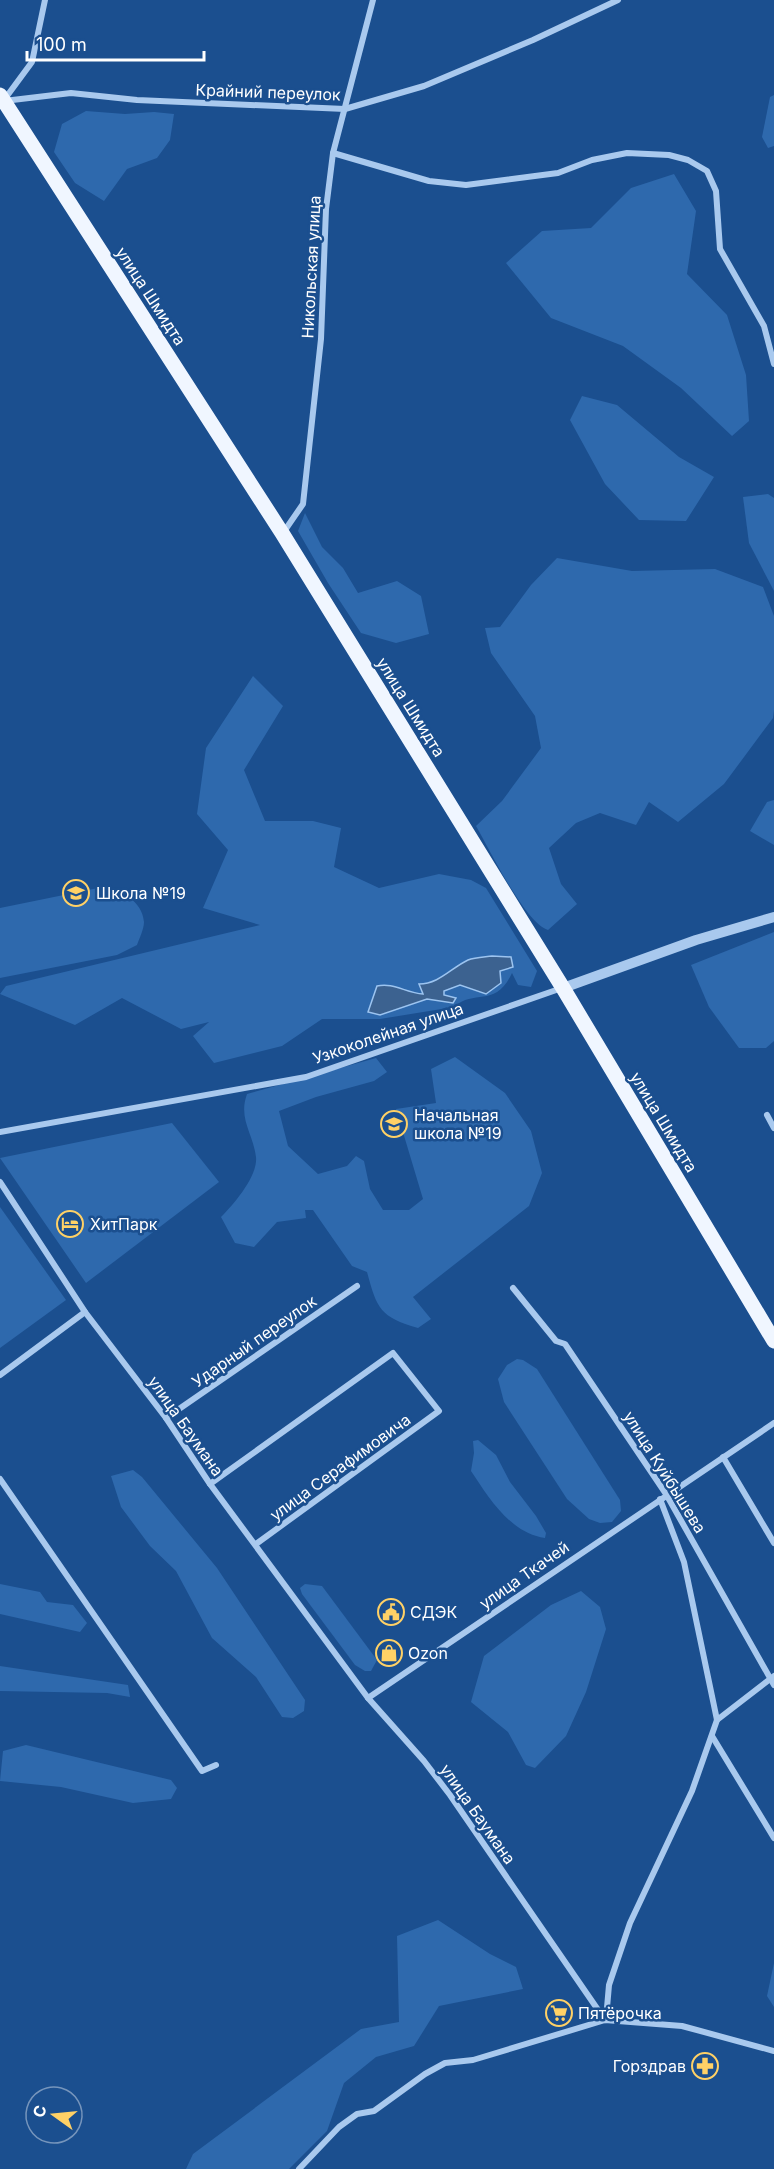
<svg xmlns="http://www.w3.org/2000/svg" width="774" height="2169" viewBox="0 0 774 2169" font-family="Inter,sans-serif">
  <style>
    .green { fill: #2e69ad; fill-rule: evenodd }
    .water { fill: #3c6290; stroke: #9cc4f0; stroke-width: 1.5 }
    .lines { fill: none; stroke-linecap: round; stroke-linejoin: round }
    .minor { stroke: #a9c9ee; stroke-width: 6 }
    .tertiary { stroke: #a9c9ee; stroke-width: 10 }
    .primary { stroke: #f0f6ff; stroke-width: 15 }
    .labels { text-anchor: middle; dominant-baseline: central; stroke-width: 5; stroke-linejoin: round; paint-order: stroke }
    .street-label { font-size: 16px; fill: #fff; stroke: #1b4f8f }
    .poi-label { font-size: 16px; fill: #fff; stroke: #1b4f8f; text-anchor: start }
  </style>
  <rect width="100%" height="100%" fill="#1b4f8f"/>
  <!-- green -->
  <g class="green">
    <path d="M774,95V146L768,148L762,137L770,97Z"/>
    <path d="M86,111L125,114L154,112L174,114L170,140L157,158L127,169L104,201L75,183L54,152L62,124Z"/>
    <path d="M674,174L696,211L687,274L727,315L746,375L749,421L732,436L681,388L623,346L551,318L506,263L542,231L591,228L631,188Z"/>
    <path d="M582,396L617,405L679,457L714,477L686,521L639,520L605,484L570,420Z"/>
    <path d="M768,494L774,498V591L749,543L743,497Z"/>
    <path d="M305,513L322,547L343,568L358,593L397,581L421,596L429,634L396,643L361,633L328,583L298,531Z"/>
    <path d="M557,558L632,571L715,569L763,587L774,616V710L773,718L724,784L678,822L649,802L636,825L600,813L576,823L549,848L561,884L577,904L548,930C525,923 490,850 476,826L502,801L541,748L535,716L491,653L485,628L500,627L531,585Z"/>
    <path d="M253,676L283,706L244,770L265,821H313L341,828L334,867L379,888L439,874L471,880L486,888L537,971L531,987L518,985L512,973C495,1009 475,988 454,1007L380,1019H322L282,1046L214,1063L193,1036L209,1022L181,1029L122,998L75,1025L0,994L6,986L260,925L203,908L228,850L197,814L206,748ZM506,957L510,968L500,971L479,992L459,985L444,990L443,995L453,1003L427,999L380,1015L409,993L423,994L419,984H428L465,963Z"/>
    <path d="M774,800V845L750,831L767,802Z"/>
    <path d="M103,887C121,891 142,900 144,922C144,929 139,939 137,945L117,955L0,978V908Z"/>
    <path d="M774,932V1041L766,1048H739L709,1007L691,965Z"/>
    <path d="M455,1057L505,1093L531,1131L542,1173L529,1206L413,1297L431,1319L418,1328C380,1317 377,1309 367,1272L352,1266L313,1210H305L306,1218L277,1222L254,1247L235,1243L221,1217C234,1204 258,1176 256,1157C253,1133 238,1119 247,1094L376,1058L387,1072L374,1081L316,1097L279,1111L288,1146L318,1174L347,1166L356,1156L364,1161L370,1189L383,1210H409L423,1199L396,1109L436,1103L431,1069Z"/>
    <path d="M172,1123L219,1182L86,1283L0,1158Z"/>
    <path d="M0,1207L66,1300L0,1348Z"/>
    <path d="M517,1359L523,1360L537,1369L620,1500L621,1511L612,1522L600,1523L589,1519L567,1499L504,1402L498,1379L507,1365Z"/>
    <path d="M478,1440L496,1455L510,1482L536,1516L546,1533L545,1538C510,1533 489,1498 471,1471L474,1453L473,1441Z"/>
    <path d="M133,1470L142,1477L217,1568L305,1700L304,1711L293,1718L282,1717L256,1677L212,1638L176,1571L150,1546L121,1507L111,1476Z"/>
    <path d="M0,1584L40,1592L47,1602L73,1605L87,1623L80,1632L0,1614Z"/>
    <path d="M305,1584L322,1586L377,1660L371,1671H365L355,1665L302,1594L300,1588Z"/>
    <path d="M581,1591L600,1607L606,1629L586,1692L566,1736L535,1768L526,1765L508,1732L471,1702L484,1656L551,1605Z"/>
    <path d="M0,1666L128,1685L130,1697L107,1693L0,1691Z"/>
    <path d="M26,1745L171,1780L177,1788L171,1799L133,1803L61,1787L0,1781L3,1751Z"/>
    <path d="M438,1920L490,1954L516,1967L523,1989L439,2006L414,2046L376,2057L344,2083L327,2131L289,2169H186L193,2154L361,2029L399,2022L397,1936Z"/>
    <path d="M774,1963V2007L767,1996Z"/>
  </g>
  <!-- water -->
  <path class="water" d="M492,956L511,957L513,967L500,971L501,983L486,994L460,985L444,991V995L456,998L453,1003L427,999L380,1015L368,1012L377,986C393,982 406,993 423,994L419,984C439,984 451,968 468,960C475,957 485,957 492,956Z"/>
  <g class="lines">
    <!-- minor -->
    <g class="minor">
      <path d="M4,100L32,62L45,0"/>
      <path d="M4,101L71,93L137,100L345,109L424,86L533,40L618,0"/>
      <path d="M333,153L429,181L466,185L558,173L592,160L627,153L669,155L688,160L707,171L716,191L720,249L764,326L774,364"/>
      <path d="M283,533L303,504L321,339L326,209L333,153L373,0"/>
      <path d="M767,1115L774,1128"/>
      <path d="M0,1132L306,1077L562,988"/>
      <path d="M0,1182L85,1312L166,1418L210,1484L368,1698L424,1761L450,1795L605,2020"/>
      <path d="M513,1288L556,1341L565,1344L666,1494L774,1685"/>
      <path d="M0,1375L85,1312"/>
      <path d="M166,1418L357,1286"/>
      <path d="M723,1457L774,1543"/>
      <path d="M0,1479L202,1771L216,1765"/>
      <path d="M210,1484L393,1353L439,1411L256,1544"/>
      <path d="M368,1698L774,1423"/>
      <path d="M717,1720L774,1676"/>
      <path d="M712,1736L774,1838"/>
      <path d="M606,2019L609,1985L630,1923L692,1791L717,1720L684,1562L660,1499"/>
      <path d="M299,2169L339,2127L357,2114L374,2111L425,2074L445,2063L473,2060L605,2020L682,2026L774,2051"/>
    </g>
    <!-- tertiary -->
    <path class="tertiary" d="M563,988L696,940L774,917"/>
    <!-- primary -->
    <path class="primary" d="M0,95L282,533L563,988L774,1341"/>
  </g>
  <!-- icons -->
  <defs>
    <symbol id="school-ring" viewBox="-11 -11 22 22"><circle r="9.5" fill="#1b4f8f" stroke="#ffd166" stroke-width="1.5"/><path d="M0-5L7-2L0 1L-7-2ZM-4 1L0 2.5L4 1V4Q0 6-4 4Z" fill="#ffd166"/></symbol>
    <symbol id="hotel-ring" viewBox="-11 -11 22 22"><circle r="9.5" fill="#1b4f8f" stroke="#ffd166" stroke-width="1.5"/><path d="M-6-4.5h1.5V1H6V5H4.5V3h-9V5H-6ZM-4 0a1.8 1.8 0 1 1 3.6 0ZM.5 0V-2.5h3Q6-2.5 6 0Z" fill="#ffd166"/></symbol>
    <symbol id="civic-ring" viewBox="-11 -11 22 22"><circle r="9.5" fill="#1b4f8f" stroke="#ffd166" stroke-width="1.5"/><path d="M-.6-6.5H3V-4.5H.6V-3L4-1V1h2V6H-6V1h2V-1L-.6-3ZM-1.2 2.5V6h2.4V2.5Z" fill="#ffd166"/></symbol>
    <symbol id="shop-ring" viewBox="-11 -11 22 22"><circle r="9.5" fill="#1b4f8f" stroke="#ffd166" stroke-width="1.5"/><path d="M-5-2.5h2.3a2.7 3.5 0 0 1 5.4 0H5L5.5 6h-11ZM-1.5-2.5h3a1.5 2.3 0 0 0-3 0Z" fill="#ffd166"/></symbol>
    <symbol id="supermarket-ring" viewBox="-11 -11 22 22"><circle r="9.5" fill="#1b4f8f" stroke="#ffd166" stroke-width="1.5"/><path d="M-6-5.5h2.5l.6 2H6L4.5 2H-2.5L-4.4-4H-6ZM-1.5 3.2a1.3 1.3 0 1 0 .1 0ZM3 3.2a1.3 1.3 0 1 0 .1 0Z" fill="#ffd166"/></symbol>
    <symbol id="pharmacy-ring" viewBox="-11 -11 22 22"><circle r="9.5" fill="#1b4f8f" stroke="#ffd166" stroke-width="1.5"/><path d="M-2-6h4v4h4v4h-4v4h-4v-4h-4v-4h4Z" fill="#ffd166"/></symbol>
  </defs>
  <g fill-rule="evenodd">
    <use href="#school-ring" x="61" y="878" width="30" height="30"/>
    <use href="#school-ring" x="379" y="1109" width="30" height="30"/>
    <use href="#hotel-ring" x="55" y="1209" width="30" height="30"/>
    <use href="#civic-ring" x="376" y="1597" width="30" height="30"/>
    <use href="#shop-ring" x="374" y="1638" width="30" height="30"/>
    <use href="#supermarket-ring" x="544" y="1998" width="30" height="30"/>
    <use href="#pharmacy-ring" x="690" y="2051" width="30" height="30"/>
  </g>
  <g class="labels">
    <!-- street labels -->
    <g class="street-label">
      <text transform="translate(268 92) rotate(2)">Крайний переулок</text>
      <text transform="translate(311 267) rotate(-87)">Никольская улица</text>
      <text transform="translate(151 296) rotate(57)">улица Шмидта</text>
      <text transform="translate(411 707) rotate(58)">улица Шмидта</text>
      <text transform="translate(388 1033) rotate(-19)">Узкоколейная улица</text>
      <text transform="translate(664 1122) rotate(59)">улица Шмидта</text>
      <text transform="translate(254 1341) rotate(-35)">Ударный переулок</text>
      <text transform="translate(186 1426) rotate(55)">улица Баумана</text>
      <text transform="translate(340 1467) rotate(-36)">улица Серафимовича</text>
      <text transform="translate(665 1472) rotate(58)">улица Куйбышева</text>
      <text transform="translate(524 1575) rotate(-35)">улица Ткачей</text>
      <text transform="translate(478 1814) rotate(55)">улица Баумана</text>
    </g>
    <!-- poi labels -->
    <g class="poi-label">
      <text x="96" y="893">Школа №19</text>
      <text x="414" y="1115">Начальная<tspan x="414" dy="18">школа №19</tspan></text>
      <text x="90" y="1224">ХитПарк</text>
      <text x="410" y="1612">СДЭК</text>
      <text x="408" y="1653">Ozon</text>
      <text x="578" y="2013">Пятёрочка</text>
      <text x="686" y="2066" text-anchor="end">Горздрав</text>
    </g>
  </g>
  <!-- north arrow -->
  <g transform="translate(54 2115) rotate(285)"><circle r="28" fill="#1b4f8f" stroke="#7695bc" stroke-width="1.5"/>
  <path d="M0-4.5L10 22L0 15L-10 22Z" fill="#ffd166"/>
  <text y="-9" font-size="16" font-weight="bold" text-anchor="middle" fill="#ffffff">С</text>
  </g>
  <!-- scale -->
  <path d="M27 51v9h177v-9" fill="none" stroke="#ffffff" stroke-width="3"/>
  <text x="36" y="51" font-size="18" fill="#ffffff" stroke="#1b4f8f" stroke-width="4.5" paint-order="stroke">100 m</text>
</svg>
